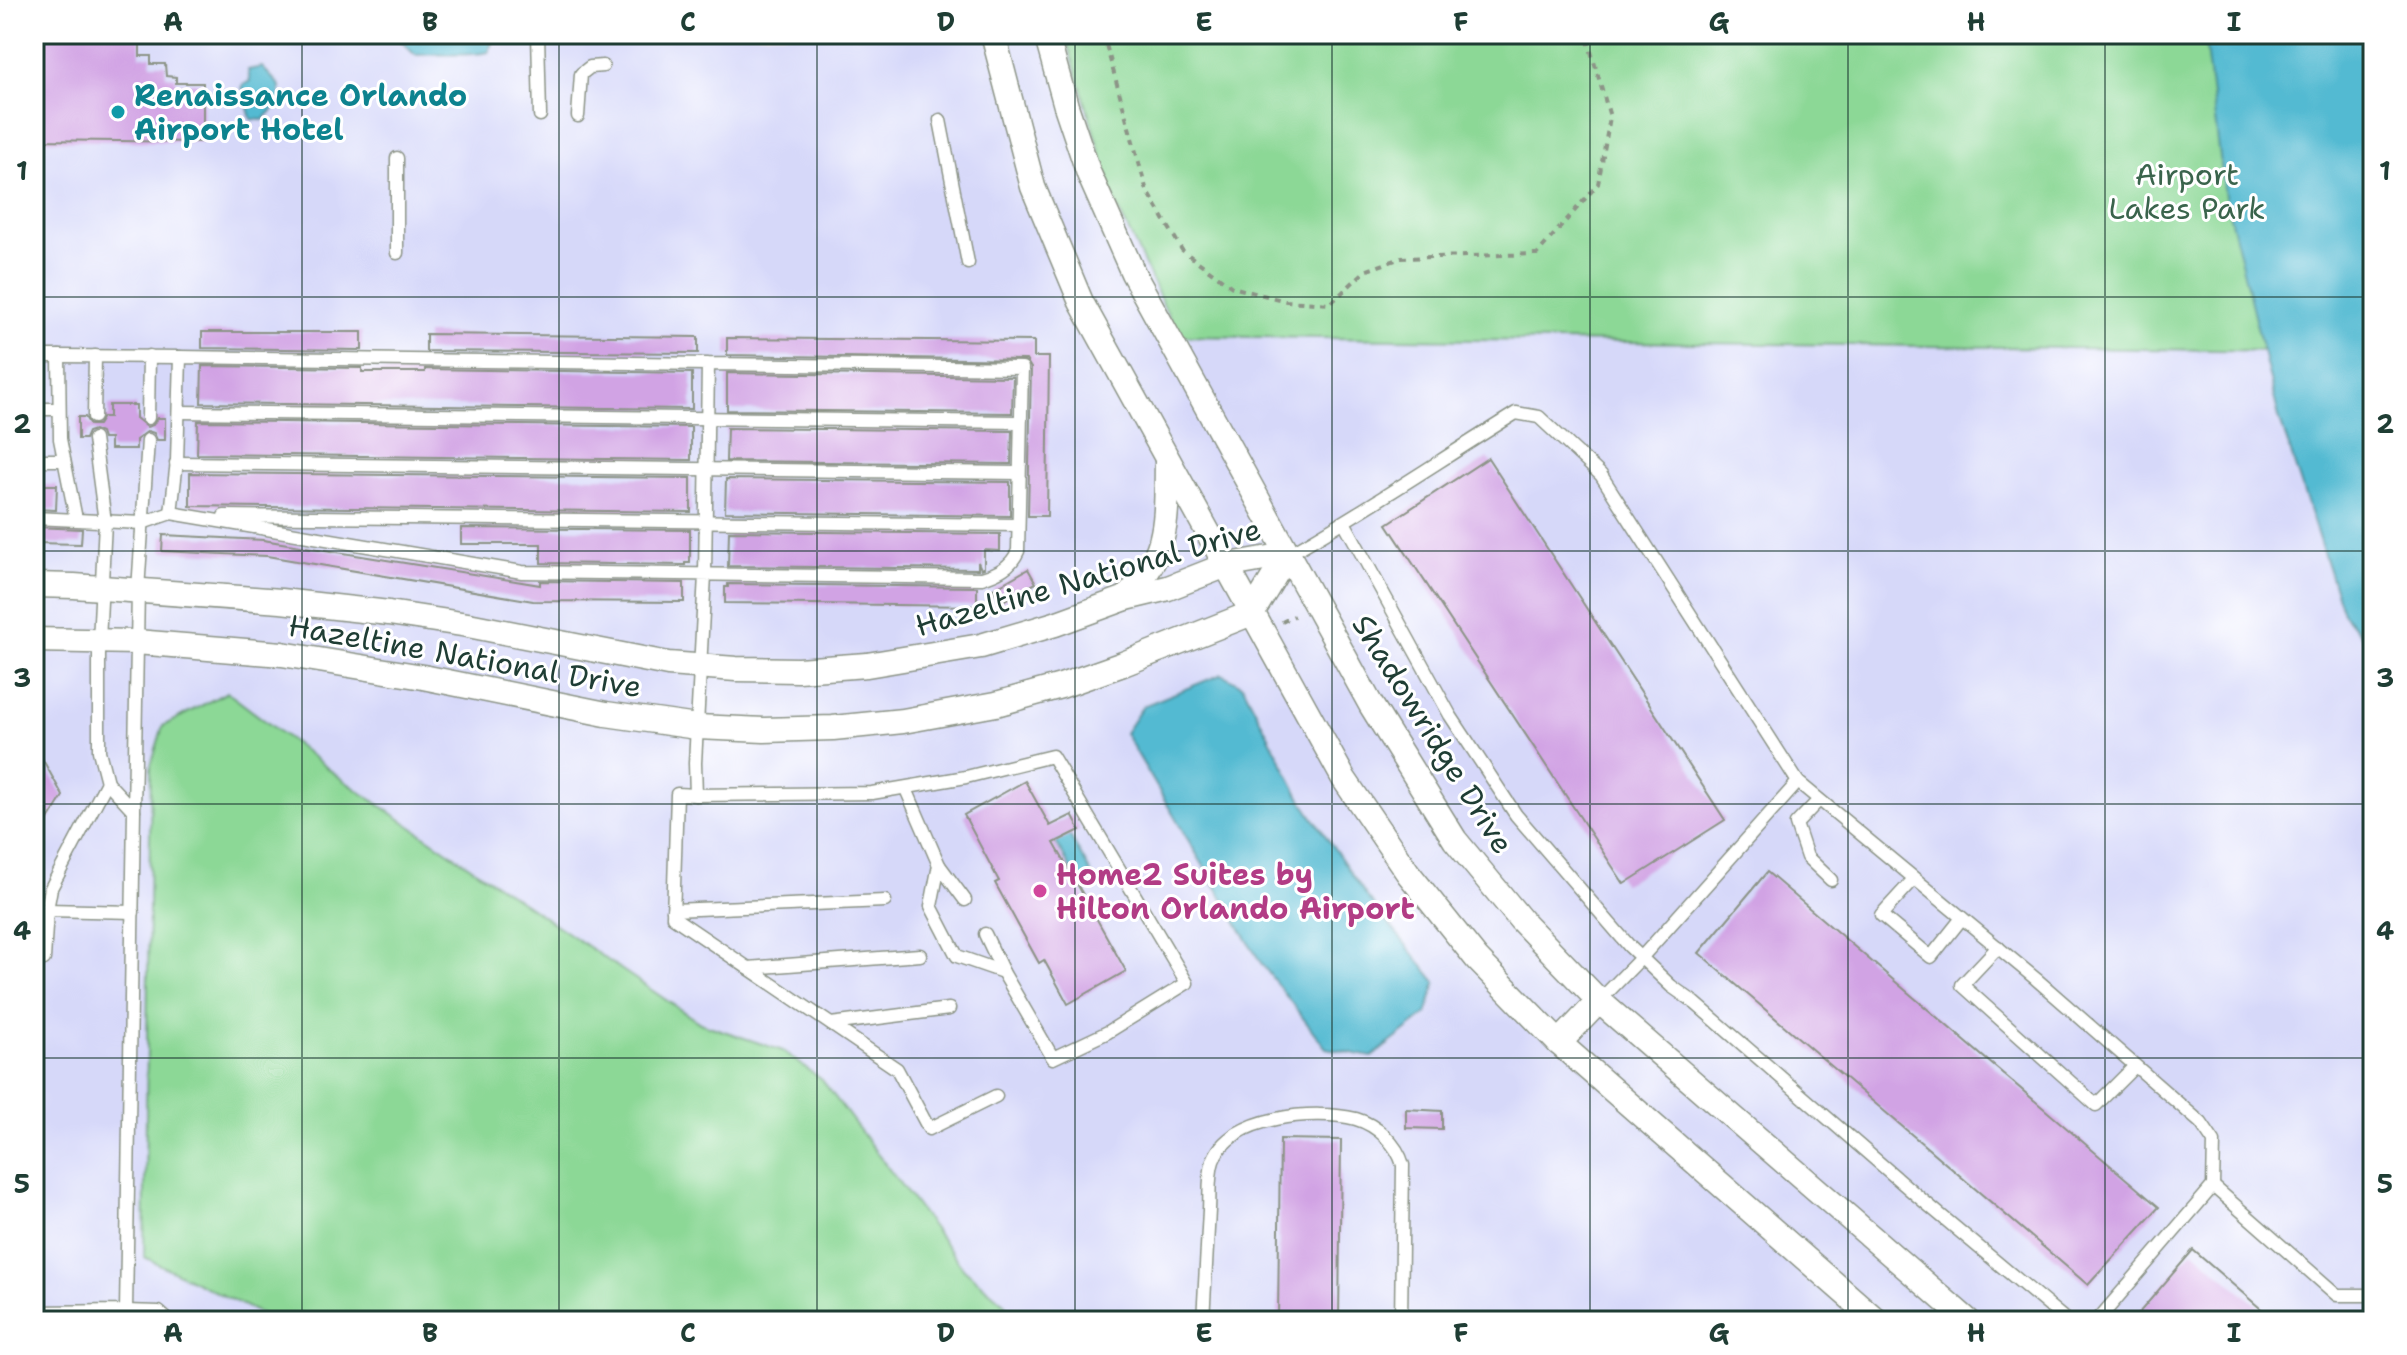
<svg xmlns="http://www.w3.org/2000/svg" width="2407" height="1355" viewBox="0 0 2407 1355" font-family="'Shantell Sans',sans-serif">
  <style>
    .built { fill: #d6d8f9 }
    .green { fill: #8cd896; stroke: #568a65; stroke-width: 2 }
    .water { fill: #53bad2; stroke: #397c83; stroke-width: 2 }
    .building { fill: #d1a3e4 }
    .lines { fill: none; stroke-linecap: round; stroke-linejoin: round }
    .lane-casing { stroke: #8c9487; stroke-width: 15 }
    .street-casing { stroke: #8c9487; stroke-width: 27 }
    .path { stroke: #8c9487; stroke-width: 4; stroke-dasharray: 6 6; stroke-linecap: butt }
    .lane { stroke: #fff; stroke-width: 12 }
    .street { stroke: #fff; stroke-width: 24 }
    .grid { fill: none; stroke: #1f3d34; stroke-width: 2; stroke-opacity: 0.55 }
    .culture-dot { fill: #0f9aa8; stroke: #fff; stroke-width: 3 }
    .hotel-dot { fill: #d1479c; stroke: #fff; stroke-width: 3 }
    .labels { text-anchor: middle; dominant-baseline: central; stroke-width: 6; stroke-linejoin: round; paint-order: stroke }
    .culture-label { font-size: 30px; font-weight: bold; fill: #0d838f; stroke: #fff; text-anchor: start }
    .park-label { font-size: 30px; fill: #3a644c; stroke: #fff }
    .street-label { font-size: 30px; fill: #1f3d34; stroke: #fff }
    .hotel-label { font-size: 30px; font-weight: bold; fill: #b23c85; stroke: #fff; text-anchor: start }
    .neatline { fill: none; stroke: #1f3d34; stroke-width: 3 }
    .grid-label { font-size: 26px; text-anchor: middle; font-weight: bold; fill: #1f3d34 }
  </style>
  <rect width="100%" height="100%" fill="#fff"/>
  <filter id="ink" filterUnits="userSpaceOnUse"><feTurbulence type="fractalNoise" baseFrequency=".0125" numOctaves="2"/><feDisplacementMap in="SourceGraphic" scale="16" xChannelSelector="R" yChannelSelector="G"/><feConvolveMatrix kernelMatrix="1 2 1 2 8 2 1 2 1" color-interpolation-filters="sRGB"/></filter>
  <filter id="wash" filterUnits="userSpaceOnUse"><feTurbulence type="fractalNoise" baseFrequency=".006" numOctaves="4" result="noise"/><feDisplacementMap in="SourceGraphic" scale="32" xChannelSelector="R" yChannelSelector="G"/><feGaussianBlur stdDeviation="1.8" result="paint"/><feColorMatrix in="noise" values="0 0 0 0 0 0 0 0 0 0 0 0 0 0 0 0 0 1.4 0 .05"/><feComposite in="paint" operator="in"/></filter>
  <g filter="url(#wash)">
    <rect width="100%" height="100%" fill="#f9eada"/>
    <!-- built -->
    <path class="built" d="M34,34H2362L2373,380V1321H34Z"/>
    <!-- green -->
    <g class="green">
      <path d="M1065,34H2362L2366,352L1178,336L1115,202Z"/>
      <path d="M227,692L343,780L700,1023L783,1051L822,1080L964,1269L1005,1304L1007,1321H275L144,1257L151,765L163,726Z"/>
    </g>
    <!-- water -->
    <g class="water">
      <path d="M394,34H494V36L489,52C465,57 439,53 415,55Z"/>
      <path d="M2204,34H2373V649L2343,613L2279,417L2225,196Z"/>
      <path d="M262,67L280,86V103L263,120L251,119L242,86L250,81L248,70Z"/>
      <path d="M1222,674L1243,686L1302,801L1368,898L1436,982L1427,1014L1372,1057L1326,1048L1261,963L1125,733L1143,706Z"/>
      <path d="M1069,834L1095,880L1081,887L1055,841Z"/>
    </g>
    <g id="blocks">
      <!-- building -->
      <g class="building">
        <path d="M34,34H140V56H151V64H165L166,76L176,77V83H203V142L34,140Z"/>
        <path d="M202,332H362V350L202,348Z"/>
        <path d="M426,334L698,337V353L426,351Z"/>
        <path d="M727,338L1034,341V357H1049L1047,516H1028L1031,368L1026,360L727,355Z"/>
        <path d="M202,366L362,368V372H425V369L692,373V409L201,403Z"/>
        <path d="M727,373L1013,377L1012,413L727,410Z"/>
        <path d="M109,405H136V418L147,427L153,425L157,418H165V440H157L154,433L148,431L136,440V449H110V439H103L101,433L94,430L88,432L85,439H78V417H85L90,425H98L103,417H109Z"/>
        <path d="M198,421L691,427V460L197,454Z"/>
        <path d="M727,428L1012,431L1011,464L726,461Z"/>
        <path d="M1488,458L1725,820L1624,884L1387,524Z"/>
        <path d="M190,473L691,478V512L190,506Z"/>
        <path d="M726,479L1010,482V516L725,512Z"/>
        <path d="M34,485H57L56,510L34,509Z"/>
        <path d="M34,527L82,529L81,544L34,543Z"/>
        <path d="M461,528L690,530V563H685V565L541,563V544H461Z"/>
        <path d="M729,531L1000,534V551L984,550V568L981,569L978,562V569L728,566Z"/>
        <path d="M163,535L263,540L540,585V581L684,583V602L533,601L267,556L162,551Z"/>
        <path d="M1028,569L1036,583L1001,602L993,589Z"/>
        <path d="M728,584L977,587V606L725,603V587H728Z"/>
        <path d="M34,744L63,796L34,842Z"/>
        <path d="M1025,781L1050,826L1072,815L1080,830L1054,843L1126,971L1068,1004L1044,960L1039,963L995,883L999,881L964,815Z"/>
        <path d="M1767,872L2159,1207L2088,1285L1699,953Z"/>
        <path d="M1406,1109L1442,1111V1129L1406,1128Z"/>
        <path d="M1280,1139L1341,1140L1339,1321H1278Z"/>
        <path d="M2193,1250L2275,1321H2132Z"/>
      </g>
    </g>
  </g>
  <g filter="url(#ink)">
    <use href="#blocks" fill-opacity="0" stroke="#8c9487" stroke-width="2"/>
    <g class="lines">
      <defs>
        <g id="lane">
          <path d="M186,34L191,38L215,34"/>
          <path d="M538,34L540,115"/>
          <path d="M578,116L581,74L590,67L603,66"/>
          <path d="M940,120L968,263"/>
          <path d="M397,253V158"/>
          <path d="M34,356H59L60,439L76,519"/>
          <path d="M59,356L180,357"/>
          <path d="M708,364L180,357L177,461L171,513L522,572L982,578C998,573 1011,567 1018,551L1022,368L708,364L705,575L695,763L696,795L872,793L966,777L1052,756L1187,983L1108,1032L1053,1058L1003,972L957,956L931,906L939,865L906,789"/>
          <path d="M34,409H58"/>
          <path d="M179,412L1020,422"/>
          <path d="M94,417L95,356"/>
          <path d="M148,418L149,356"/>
          <path d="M94,439L105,522L99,641V751L107,782L134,811L138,590L148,440"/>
          <path d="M34,460H64"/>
          <path d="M176,463L1019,473"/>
          <path d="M224,516L1018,525"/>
          <path d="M34,518L142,523L171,513"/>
          <path d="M1344,522L1450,715L1516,815L1630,947L1671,986L1695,1003L1914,1193L2067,1321"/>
          <path d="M1287,555C1365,511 1440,460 1516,413L1539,417L1601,475L1798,782L2036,979L2201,1123L2214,1142L2213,1186L2097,1321"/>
          <path d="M696,795L677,794L673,917L897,1069L929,1129L996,1096"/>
          <path d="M1819,800L1796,824L1807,857L1831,880"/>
          <path d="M939,865L965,900"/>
          <path d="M1914,879L1881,915L1931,957L1962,918"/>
          <path d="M47,910L51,888L107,782"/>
          <path d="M673,910L885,901"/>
          <path d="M985,934L1003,972"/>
          <path d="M1998,947L1962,985L2096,1105L2135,1066"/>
          <path d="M44,959L47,910L133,912"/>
          <path d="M748,968L920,955"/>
          <path d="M1599,1001L1641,958L1798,782"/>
          <path d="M831,1024L949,1009"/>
          <path d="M2213,1186L2337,1295H2373"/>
          <path d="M126,1311L159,1312L169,1321"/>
          <path d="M34,1312L126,1311L134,811"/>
          <path d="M1203,1321C1205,1284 1207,1247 1209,1210C1210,1195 1208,1176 1213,1161C1229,1115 1317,1109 1356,1119C1377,1125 1397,1144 1403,1165L1401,1321"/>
        </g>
        <g id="street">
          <path d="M993,34L1033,187L1081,302L1344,779L1408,873L1477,959L1559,1043L1877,1321"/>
          <path d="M1046,34L1066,106L1089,174L1133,273L1371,705L1455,840L1521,920L1599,1001L1968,1321"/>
          <path d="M34,585L74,586L281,601L389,613L468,625L668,664L736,669L798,670L867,665L981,646L1055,624L1126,598L1168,588L1224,566L1287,555"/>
          <path d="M1126,598C1170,552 1166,522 1167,461"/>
          <path d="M34,640L136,642L282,654L423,677L606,714L697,727L764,730L833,728L903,721L996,704L1061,686L1123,664L1252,613L1287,555"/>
          <path d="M1559,1043L1599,1001"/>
        </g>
      </defs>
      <!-- lane casing -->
      <use href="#lane" class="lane-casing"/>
      <!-- street casing -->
      <use href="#street" class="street-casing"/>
      <!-- path -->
      <g class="path">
        <path d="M1103,34L1146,188L1182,250L1232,287L1286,301L1330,304L1365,271L1401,258L1537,254L1598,184L1610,117L1586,34"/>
        <path d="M1282,622L1294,616"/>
      </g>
      <!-- lane -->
      <use href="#lane" class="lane"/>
      <!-- street -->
      <use href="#street" class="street"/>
    </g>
  </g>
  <!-- grid -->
  <path class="grid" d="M302,34V1321M559,34V1321M817,34V1321M1075,34V1321M1332,34V1321M1590,34V1321M1848,34V1321M2105,34V1321M34,297H2373M34,551H2373M34,804H2373M34,1058H2373"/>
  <!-- markers -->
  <circle class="culture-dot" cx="118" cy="112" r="8"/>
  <circle class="hotel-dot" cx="1040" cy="891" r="8"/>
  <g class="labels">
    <!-- culture labels -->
    <g class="culture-label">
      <text x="134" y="95">Renaissance Orlando<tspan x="134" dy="34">Airport Hotel</tspan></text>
    </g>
    <!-- park labels -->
    <g class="park-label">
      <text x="2187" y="174">Airport<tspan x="2187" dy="34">Lakes Park</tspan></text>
    </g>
    <!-- street labels -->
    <g class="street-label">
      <text transform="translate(1088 577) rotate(-16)">Hazeltine National Drive</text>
      <text transform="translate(465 656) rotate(10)">Hazeltine National Drive</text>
      <text transform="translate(1433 734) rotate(58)">Shadowridge Drive</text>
    </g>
    <!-- hotel labels -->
    <g class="hotel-label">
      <text x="1056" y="874">Home2 Suites by<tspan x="1056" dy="34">Hilton Orlando Airport</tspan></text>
    </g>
  </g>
  <!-- margin -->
  <rect width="2407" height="1355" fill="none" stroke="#fff" stroke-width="88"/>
  <rect x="44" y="44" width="2319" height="1267" class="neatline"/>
  <g class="grid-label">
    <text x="173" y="31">A</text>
    <text x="430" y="31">B</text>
    <text x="688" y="31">C</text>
    <text x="946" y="31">D</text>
    <text x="1204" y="31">E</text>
    <text x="1461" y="31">F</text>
    <text x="1719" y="31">G</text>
    <text x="1976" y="31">H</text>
    <text x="2234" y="31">I</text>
    <text x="22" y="180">1</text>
    <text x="2385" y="180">1</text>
    <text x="22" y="433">2</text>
    <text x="2385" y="433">2</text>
    <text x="22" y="687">3</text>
    <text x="2385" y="687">3</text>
    <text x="22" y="940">4</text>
    <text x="2385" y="940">4</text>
    <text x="22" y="1193">5</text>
    <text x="2385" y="1193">5</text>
    <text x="173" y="1342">A</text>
    <text x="430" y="1342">B</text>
    <text x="688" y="1342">C</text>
    <text x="946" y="1342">D</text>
    <text x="1204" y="1342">E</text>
    <text x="1461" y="1342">F</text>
    <text x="1719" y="1342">G</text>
    <text x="1976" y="1342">H</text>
    <text x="2234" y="1342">I</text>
  </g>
</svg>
